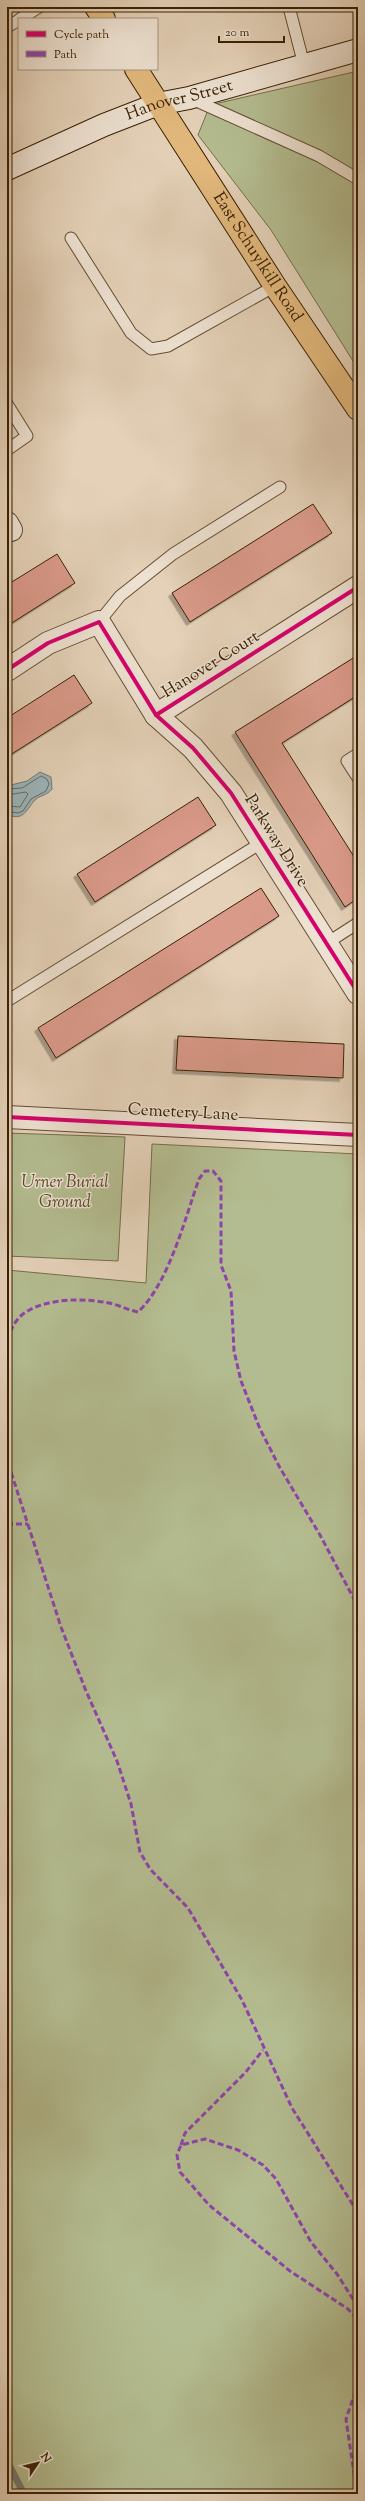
<svg xmlns="http://www.w3.org/2000/svg" width="365" height="2501" viewBox="0 0 365 2501" font-family="'Sorts Mill Goudy',serif">
  <style>
    .green { fill: #b3bc90; stroke: #766e4a }
    .water { fill: #9bb4ba; stroke: #747971 }
    .lines { fill: none; stroke-linecap: round; stroke-linejoin: round }
    .shore { stroke: #6a6a5f; stroke-width: 1 }
    .stream { stroke: #747971; stroke-width: 7 }
    .building { fill: #da9a8a; stroke: #392104; filter: url(#shadow) }
    .service-casing { stroke: #644d31; stroke-width: 13 }
    .minor-casing { stroke: #644d31; stroke-width: 24 }
    .secondary-casing { stroke: #392104; stroke-width: 24 }
    .primary-casing { stroke: #392104; stroke-width: 24 }
    .service { stroke: #ede1d1; stroke-width: 11 }
    .minor { stroke: #ede1d1; stroke-width: 22 }
    .secondary { stroke: #ede1d1; stroke-width: 22 }
    .primary { stroke: #e2b87c; stroke-width: 22 }
    .quiet { stroke: #8e44ad; stroke-width: 3; stroke-dasharray: 6 3; stroke-linecap: butt }
    .cycleway-casing { stroke: #ede1d1; stroke-width: 6 }
    .cycleway { stroke: #d6006c; stroke-width: 4 }
    .labels { text-anchor: middle; dominant-baseline: central; stroke-width: 3; stroke-linejoin: round; paint-order: stroke }
    .street-label { font-size: 17px; fill: #392104; stroke: #ede1d1 }
    .park-label { font-size: 17px; font-style: italic; fill: #584827; stroke: #ede1d1 }
  </style>
  <defs>
    <filter id="shadow"><feDropShadow dx="-3.5" dy="3.5" stdDeviation="0" flood-color="#0004"/></filter>
  </defs>
  <rect width="100%" height="100%" fill="#e4d1b8"/>
  <filter id="stains"><feTurbulence type="fractalNoise" baseFrequency=".005" numOctaves="4"/><feColorMatrix values="0 0 0 0 .2 0 0 0 0 .09 0 0 0 0 .02 0 0 0 .5 -.17"/></filter>
  <radialGradient id="worn" r=".72"><stop offset=".6" stop-color="#630" stop-opacity="0"/><stop offset="1" stop-color="#630" stop-opacity=".3"/></radialGradient>
  <!-- green -->
  <g class="green">
    <path d="M358,71V369L271,230L198,135L210,105Z"/>
    <path d="M7,1133L125,1137L118,1261L7,1256Z"/>
    <path d="M152,1144L358,1154V2494H7V1270L146,1283Z"/>
  </g>
  <!-- water -->
  <path class="water" d="M40,772L51,777L52,789C47,796 39,795 34,801C26,811 22,822 7,814V786L27,781Z"/>
  <g class="lines">
    <!-- shore -->
    <g class="shore">
      <path d="M7,789L22,788L41,776L47,779L49,784L46,791L31,799L23,811L18,813L7,811"/>
      <path d="M7,795L26,792L28,794L20,807L7,806"/>
    </g>
    <!-- stream -->
    <path class="stream" d="M7,2461L24,2494"/>
  </g>
  <!-- building -->
  <g class="building">
    <path d="M313,504L332,533L190,622L172,593Z"/>
    <path d="M57,554L75,583L7,626V585Z"/>
    <path d="M358,655V695L282,743L358,863V898L345,907L235,732Z"/>
    <path d="M74,675L92,703L7,757V718Z"/>
    <path d="M198,797L216,825L95,902L77,874Z"/>
    <path d="M261,888L279,916L56,1058L38,1028Z"/>
    <path d="M178,1036L344,1044L343,1078L176,1070Z"/>
  </g>
  <g class="lines">
    <defs>
      <g id="service">
        <path d="M289,7L304,65"/>
        <path d="M20,19L39,7"/>
        <path d="M7,27L19,20"/>
        <path d="M192,99L319,156L358,179"/>
        <path d="M71,238L131,333L151,349L168,346L275,286"/>
        <path d="M7,404L27,436L7,450"/>
        <path d="M99,622L120,596L173,554L280,487"/>
        <path d="M358,754L347,761L358,778"/>
        <path d="M327,943L358,923"/>
        <path d="M7,1001L261,843"/>
      </g>
      <g id="minor">
        <path d="M7,523L11,530"/>
        <path d="M7,670L48,643L99,622L156,715L358,587"/>
        <path d="M156,715L193,748L231,793L358,993"/>
        <path d="M7,1117L358,1135"/>
      </g>
      <g id="secondary">
        <path id="s1" d="M7,169L104,125L158,104L189,98L358,50"/>
      </g>
      <g id="primary">
        <path d="M96,7L104,19"/>
        <path id="s2" d="M136,69L275,286L358,409"/>
      </g>
    </defs>
    <!-- service casing -->
    <use href="#service" class="service-casing"/>
    <!-- minor casing -->
    <use href="#minor" class="minor-casing"/>
    <!-- secondary casing -->
    <use href="#secondary" class="secondary-casing"/>
    <!-- primary casing -->
    <use href="#primary" class="primary-casing"/>
    <!-- service -->
    <use href="#service" class="service"/>
    <!-- minor -->
    <use href="#minor" class="minor"/>
    <!-- secondary -->
    <use href="#secondary" class="secondary"/>
    <!-- primary -->
    <use href="#primary" class="primary"/>
    <!-- quiet -->
    <g class="quiet">
      <path d="M7,1340C11,1329 16,1318 26,1312C48,1298 84,1298 109,1303C119,1305 128,1310 138,1312C169,1283 185,1218 199,1179L205,1171H213L221,1181V1265L231,1291L234,1351L241,1381L260,1429L280,1468L320,1535L354,1599L358,1611"/>
      <path d="M7,1392L9,1418L7,1444L11,1472L61,1627L86,1691L117,1761L131,1804L140,1852L150,1869L188,1908L242,2000L292,2108L358,2213"/>
      <path d="M7,1524H28"/>
      <path d="M181,2145L185,2133L245,2073L263,2050"/>
      <path d="M358,2307L337,2274L311,2242L276,2179L263,2165L238,2150L205,2139L181,2145L177,2155L180,2172L209,2205L290,2271L348,2309L358,2320"/>
      <path d="M357,2494L346,2419L358,2384"/>
    </g>
    <defs>
      <g id="cycleway">
        <path d="M7,670L48,643L99,622L156,715L358,587"/>
        <path d="M156,715L193,748L231,793L358,993"/>
        <path d="M7,1117L358,1135"/>
      </g>
    </defs>
    <!-- cycleway casing -->
    <use href="#cycleway" class="cycleway-casing"/>
    <!-- cycleway -->
    <use href="#cycleway" class="cycleway"/>
  </g>
  <g class="labels">
    <!-- street labels -->
    <g class="street-label">
      <text stroke="none"><textPath href="#s1" startOffset="186">Hanover Street</textPath></text>
      <text stroke="none"><textPath href="#s2" startOffset="224">East Schuylkill Road</textPath></text>
      <text transform="translate(211 665) rotate(-32)">Hanover Court</text>
      <text transform="translate(276 841) rotate(58)">Parkway Drive</text>
      <text transform="translate(183 1113) rotate(3)">Cemetery Lane</text>
    </g>
    <!-- park labels -->
    <g class="park-label">
      <text x="65" y="1183">Urner Burial<tspan x="65" dy="20">Ground</tspan></text>
    </g>
  </g>
  <!-- margin -->
  <rect width="365" height="2501" fill="none" stroke="#e4d1b8" stroke-width="24"/>
  <rect x="8" y="8" width="349" height="2485" fill="none" stroke="#392104" stroke-width="2"/>
  <rect x="12" y="12" width="341" height="2477" fill="none" stroke="#392104"/>
  <!-- legend -->
  <rect x="18" y="18" width="140" height="52" fill="#ede1d1" stroke="#a5947f"/>
  <rect x="26" y="31" width="20" height="6" fill="#d6006c" stroke="#a5947f"/>
  <text x="54" y="38" font-size="12" fill="#392104">Cycle path</text>
  <rect x="26" y="51" width="20" height="6" fill="#8e44ad" stroke="#a5947f"/>
  <text x="54" y="58" font-size="12" fill="#392104">Path</text>
  <!-- north arrow -->
  <g transform="translate(38 2463) rotate(55)" stroke="#ede1d1" stroke-width="3" paint-order="stroke">
  <path d="M0-3L7 15L0 10L-7 15Z" fill="#392104"/>
  <text y="-6" font-size="11" font-weight="bold" text-anchor="middle" fill="#392104">N</text>
  </g>
  <!-- scale -->
  <path d="M219 36v6h65v-6" fill="none" stroke="#392104" stroke-width="2"/>
  <text x="225" y="36" font-size="12" fill="#392104" stroke="#ede1d1" stroke-width="3" paint-order="stroke">20 m</text>
  <rect width="100%" height="100%" filter="url(#stains)"/>
  <rect width="100%" height="100%" fill="url(#worn)"/>
</svg>
